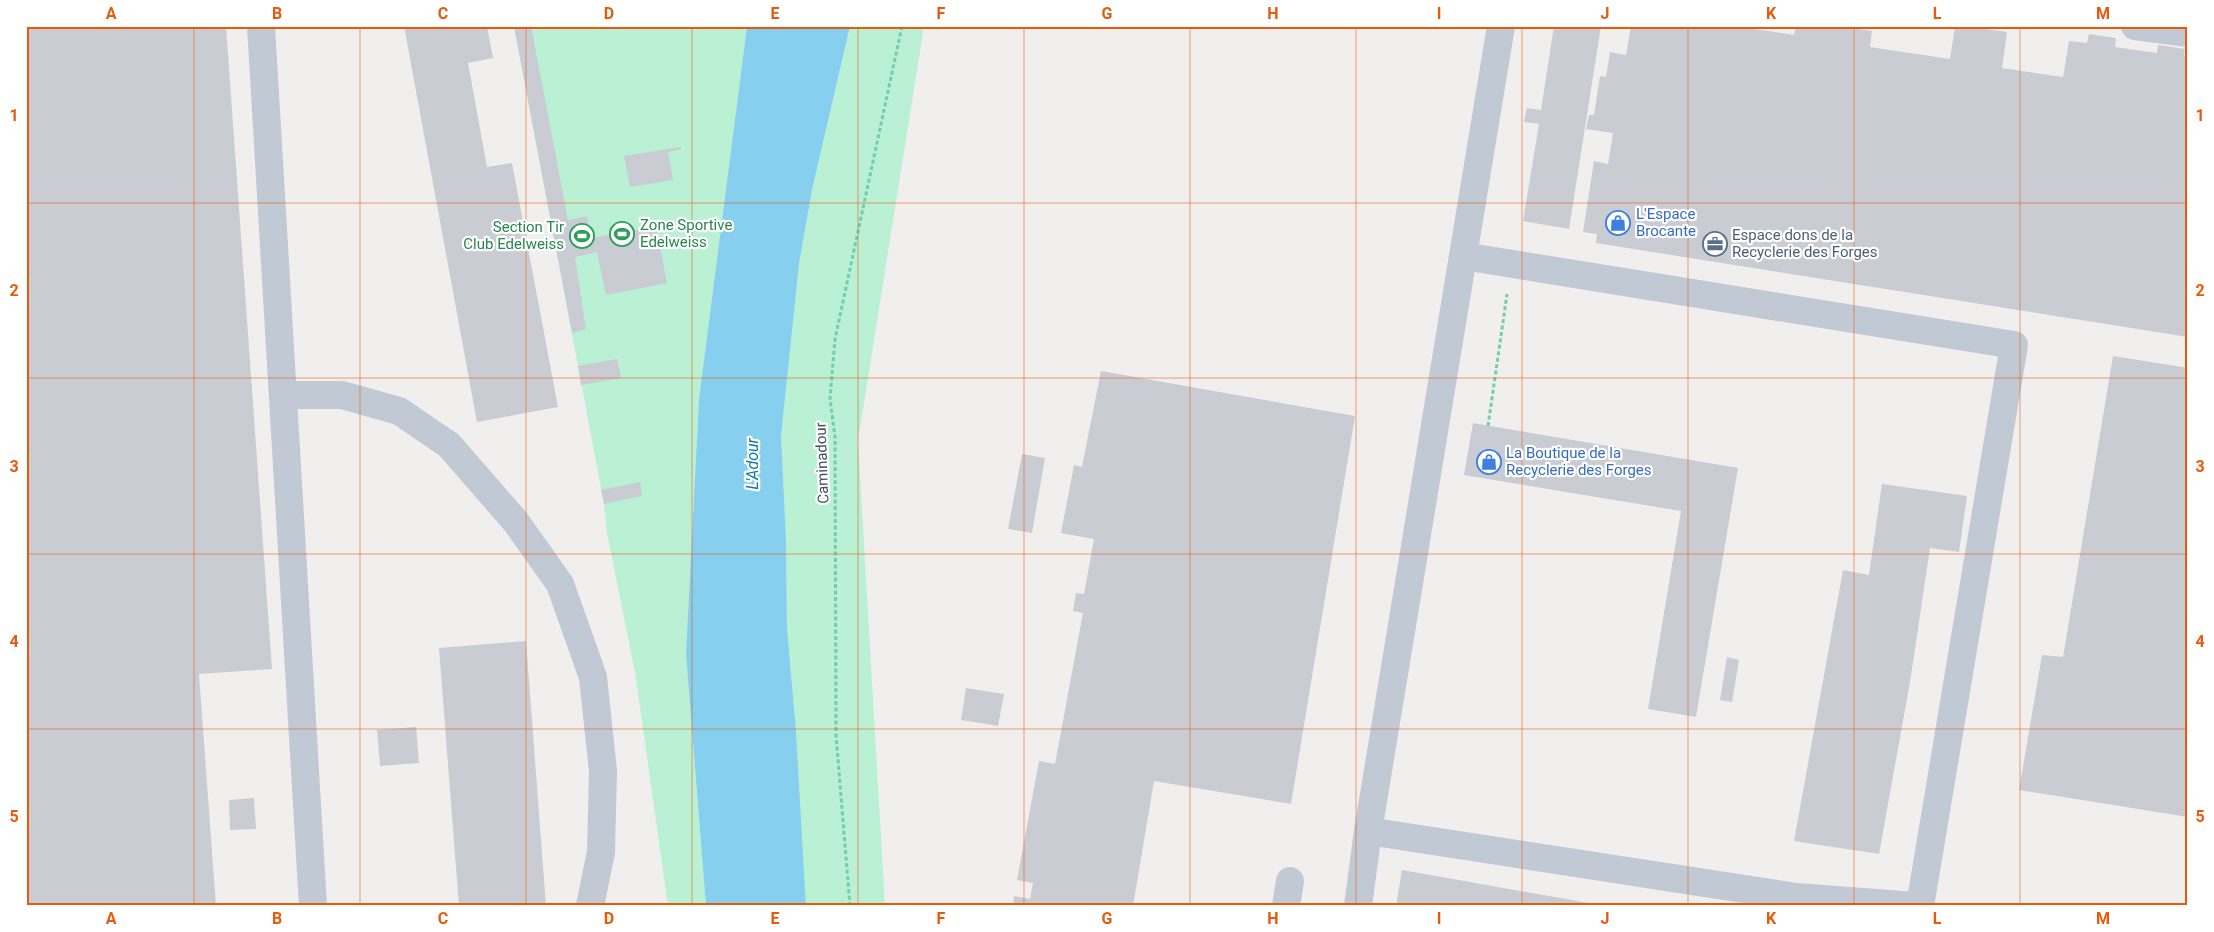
<svg xmlns="http://www.w3.org/2000/svg" width="2214" height="932" viewBox="0 0 2214 932" font-family="Roboto,sans-serif">
  <style>
    .green { fill: #baf0d4 }
    .water { fill: #86cfee }
    .building { fill: #caccd4 }
    .lines { fill: none; stroke-linecap: round; stroke-linejoin: round }
    .path { stroke: #72cfa9; stroke-width: 3; stroke-dasharray: 4 2.5; stroke-linecap: butt }
    .minor { stroke: #c1c9d4; stroke-width: 28 }
    .grid { fill: none; stroke: #e8590c; stroke-width: 1; stroke-opacity: 0.55 }
    .labels { text-anchor: middle; dominant-baseline: central; stroke-width: 4.5; stroke-linejoin: round; paint-order: stroke }
    .shop-label { font-size: 15px; fill: #366cbe; stroke: #fff; text-anchor: start }
    .leisure-label { font-size: 15px; fill: #27864d; stroke: #fff; text-anchor: start }
    .service-label { font-size: 15px; fill: #4e5e75; stroke: #fff; text-anchor: start }
    .street-label { font-size: 15px; fill: #464f5c; stroke: #fff }
    .water-label { font-size: 16px; font-style: italic; fill: #087bac; stroke: #fff }
    .neatline { fill: none; stroke: #e8590c; stroke-width: 2 }
    .grid-label { font-size: 16px; text-anchor: middle; font-weight: bold; fill: #e8590c }
  </style>
  <rect width="100%" height="100%" fill="#f1eeee"/>
  <!-- green -->
  <g class="green">
    <path d="M514,26H747L699,399L686,654L706,906H668L635,672L607,533L604,504Z"/>
    <path d="M850,26H924L858,441L885,906H806L796,731L787,627L786,539L781,436L799,264L812,190Z"/>
  </g>
  <!-- water -->
  <path class="water" d="M747,26H850L812,190L799,264L781,436L786,539L787,628L796,731L806,906H706L686,654L699,399Z"/>
  <!-- building -->
  <g class="building">
    <path d="M26,26H226L272,669L199,674L216,906H26Z"/>
    <path d="M404,26H487L493,58L468,63L487,167L512,163L558,407L477,422Z"/>
    <path d="M514,26H531L568,220L587,216L591,238L656,226L667,283L606,295L597,252L575,257L586,329L572,333Z"/>
    <path d="M1554,26H1601L1569,229L1523,221L1539,124L1524,122L1527,108L1541,110Z"/>
    <path d="M1631,26H1735L1794,35L1796,26H1840L1872,31L1870,47L1950,59L1955,26H1963L2007,32L2002,68L2063,77L2069,41L2087,43L2089,34L2116,38L2115,47L2157,53L2158,45L2185,49L2184,56L2188,57V337L1596,243L1597,234L1583,232L1594,161L1608,164L1613,133L1586,129L1589,115H1594L1600,76L1606,77L1610,52L1626,55Z"/>
    <path d="M681,147V149L668,152L673,180L630,187L624,156Z"/>
    <path d="M2113,356L2188,368V817L2019,790L2042,655L2063,657Z"/>
    <path d="M617,359L621,378L581,385L578,366Z"/>
    <path d="M1101,371L1355,416L1291,804L1154,781L1133,906H1013L1014,896L1030,899L1033,883L1017,880L1039,761L1055,764L1083,613L1073,611L1076,593L1084,594L1094,539L1061,533L1074,465L1082,467Z"/>
    <path d="M1473,423L1738,468L1696,717L1648,709L1681,511L1464,475Z"/>
    <path d="M1022,454L1045,458L1032,533L1008,529Z"/>
    <path d="M640,482L642,496L604,504L601,490Z"/>
    <path d="M1882,484L1967,496L1959,552L1930,548L1910,682L1879,854L1794,841L1843,570L1869,575Z"/>
    <path d="M526,641L546,906H459L439,648Z"/>
    <path d="M1727,657L1739,660L1732,702L1720,700Z"/>
    <path d="M966,688L1004,694L998,726L961,720Z"/>
    <path d="M416,727L419,763L380,766L377,730Z"/>
    <path d="M254,798L256,829L230,830L229,800Z"/>
    <path d="M1402,870L1600,905V906H1396Z"/>
  </g>
  <g class="lines">
    <!-- path -->
    <g class="path">
      <path d="M1488,426L1507,294"/>
      <path d="M850,906L836,735L835,437L830,399L835,339L902,26"/>
    </g>
    <!-- minor -->
    <g class="minor">
      <path d="M261,26L313,906"/>
      <path d="M2135,26L2188,33"/>
      <path d="M1463,256L2014,345L1920,906"/>
      <path d="M283,395H342L399,411L449,445L516,522L560,584L593,677L603,771L601,852L590,906"/>
      <path d="M1368,831L1796,897L1916,906"/>
      <path d="M1286,906L1290,881"/>
      <path d="M1358,906L1368,831L1501,26"/>
    </g>
  </g>
  <!-- grid -->
  <path class="grid" d="M194,26V906M360,26V906M526,26V906M692,26V906M858,26V906M1024,26V906M1190,26V906M1356,26V906M1522,26V906M1688,26V906M1854,26V906M2020,26V906M26,203H2188M26,378H2188M26,554H2188M26,729H2188"/>
  <!-- icons -->
  <defs>
    <symbol id="shop-ring" viewBox="-11 -11 22 22"><circle r="9.5" fill="#fff" stroke="#3f7fe0" stroke-width="1.5"/><path d="M-5-2.5h2.3a2.7 3.5 0 0 1 5.4 0H5L5.5 6h-11ZM-1.5-2.5h3a1.5 2.3 0 0 0-3 0Z" fill="#3f7fe0"/></symbol>
    <symbol id="stadium-ring" viewBox="-11 -11 22 22"><circle r="9.5" fill="#fff" stroke="#2e9e5b" stroke-width="1.5"/><path d="M0-5a6.5 5 0 1 0 0 10a6.5 5 0 1 0 0-10ZM-3.5-1.8h7v3.6h-7Z" fill="#2e9e5b"/></symbol>
    <symbol id="office-ring" viewBox="-11 -11 22 22"><circle r="9.5" fill="#fff" stroke="#5c6f8a" stroke-width="1.5"/><path d="M-6-3h4V-5.5h4V-3h4V5H-6ZM-1-4.5V-3h2v-1.5ZM-6 0V1H6V0Z" fill="#5c6f8a"/></symbol>
  </defs>
  <g fill-rule="evenodd">
    <use href="#shop-ring" x="1604" y="209" width="28" height="28"/>
    <use href="#stadium-ring" x="608" y="220" width="28" height="28"/>
    <use href="#stadium-ring" x="568" y="222" width="28" height="28"/>
    <use href="#office-ring" x="1701" y="230" width="28" height="28"/>
    <use href="#shop-ring" x="1475" y="448" width="28" height="28"/>
  </g>
  <g class="labels">
    <!-- shop labels -->
    <g class="shop-label">
      <text x="1636" y="214">L'Espace<tspan x="1636" dy="17">Brocante</tspan></text>
      <text x="1506" y="453">La Boutique de la<tspan x="1506" dy="17">Recyclerie des Forges</tspan></text>
    </g>
    <!-- leisure labels -->
    <g class="leisure-label">
      <text x="640" y="225">Zone Sportive<tspan x="640" dy="17">Edelweiss</tspan></text>
      <text x="564" y="227" text-anchor="end">Section Tir<tspan x="564" dy="17">Club Edelweiss</tspan></text>
    </g>
    <!-- service labels -->
    <g class="service-label">
      <text x="1732" y="235">Espace dons de la<tspan x="1732" dy="17">Recyclerie des Forges</tspan></text>
    </g>
    <!-- street labels -->
    <g class="street-label">
      <text transform="translate(822 463) rotate(-92)">Caminadour</text>
    </g>
    <!-- water labels -->
    <g class="water-label">
      <text transform="translate(752 464) rotate(-90)">L'Adour</text>
    </g>
  </g>
  <!-- border -->
  <rect width="2214" height="932" fill="none" stroke="#ffffff" stroke-width="55"/>
  <rect x="28" y="28" width="2158" height="876" class="neatline"/>
  <g class="grid-label">
    <text x="111" y="19">A</text>
    <text x="277" y="19">B</text>
    <text x="443" y="19">C</text>
    <text x="609" y="19">D</text>
    <text x="775" y="19">E</text>
    <text x="941" y="19">F</text>
    <text x="1107" y="19">G</text>
    <text x="1273" y="19">H</text>
    <text x="1439" y="19">I</text>
    <text x="1605" y="19">J</text>
    <text x="1771" y="19">K</text>
    <text x="1937" y="19">L</text>
    <text x="2103" y="19">M</text>
    <text x="14" y="121">1</text>
    <text x="2200" y="121">1</text>
    <text x="14" y="296">2</text>
    <text x="2200" y="296">2</text>
    <text x="14" y="472">3</text>
    <text x="2200" y="472">3</text>
    <text x="14" y="647">4</text>
    <text x="2200" y="647">4</text>
    <text x="14" y="822">5</text>
    <text x="2200" y="822">5</text>
    <text x="111" y="924">A</text>
    <text x="277" y="924">B</text>
    <text x="443" y="924">C</text>
    <text x="609" y="924">D</text>
    <text x="775" y="924">E</text>
    <text x="941" y="924">F</text>
    <text x="1107" y="924">G</text>
    <text x="1273" y="924">H</text>
    <text x="1439" y="924">I</text>
    <text x="1605" y="924">J</text>
    <text x="1771" y="924">K</text>
    <text x="1937" y="924">L</text>
    <text x="2103" y="924">M</text>
  </g>
</svg>
